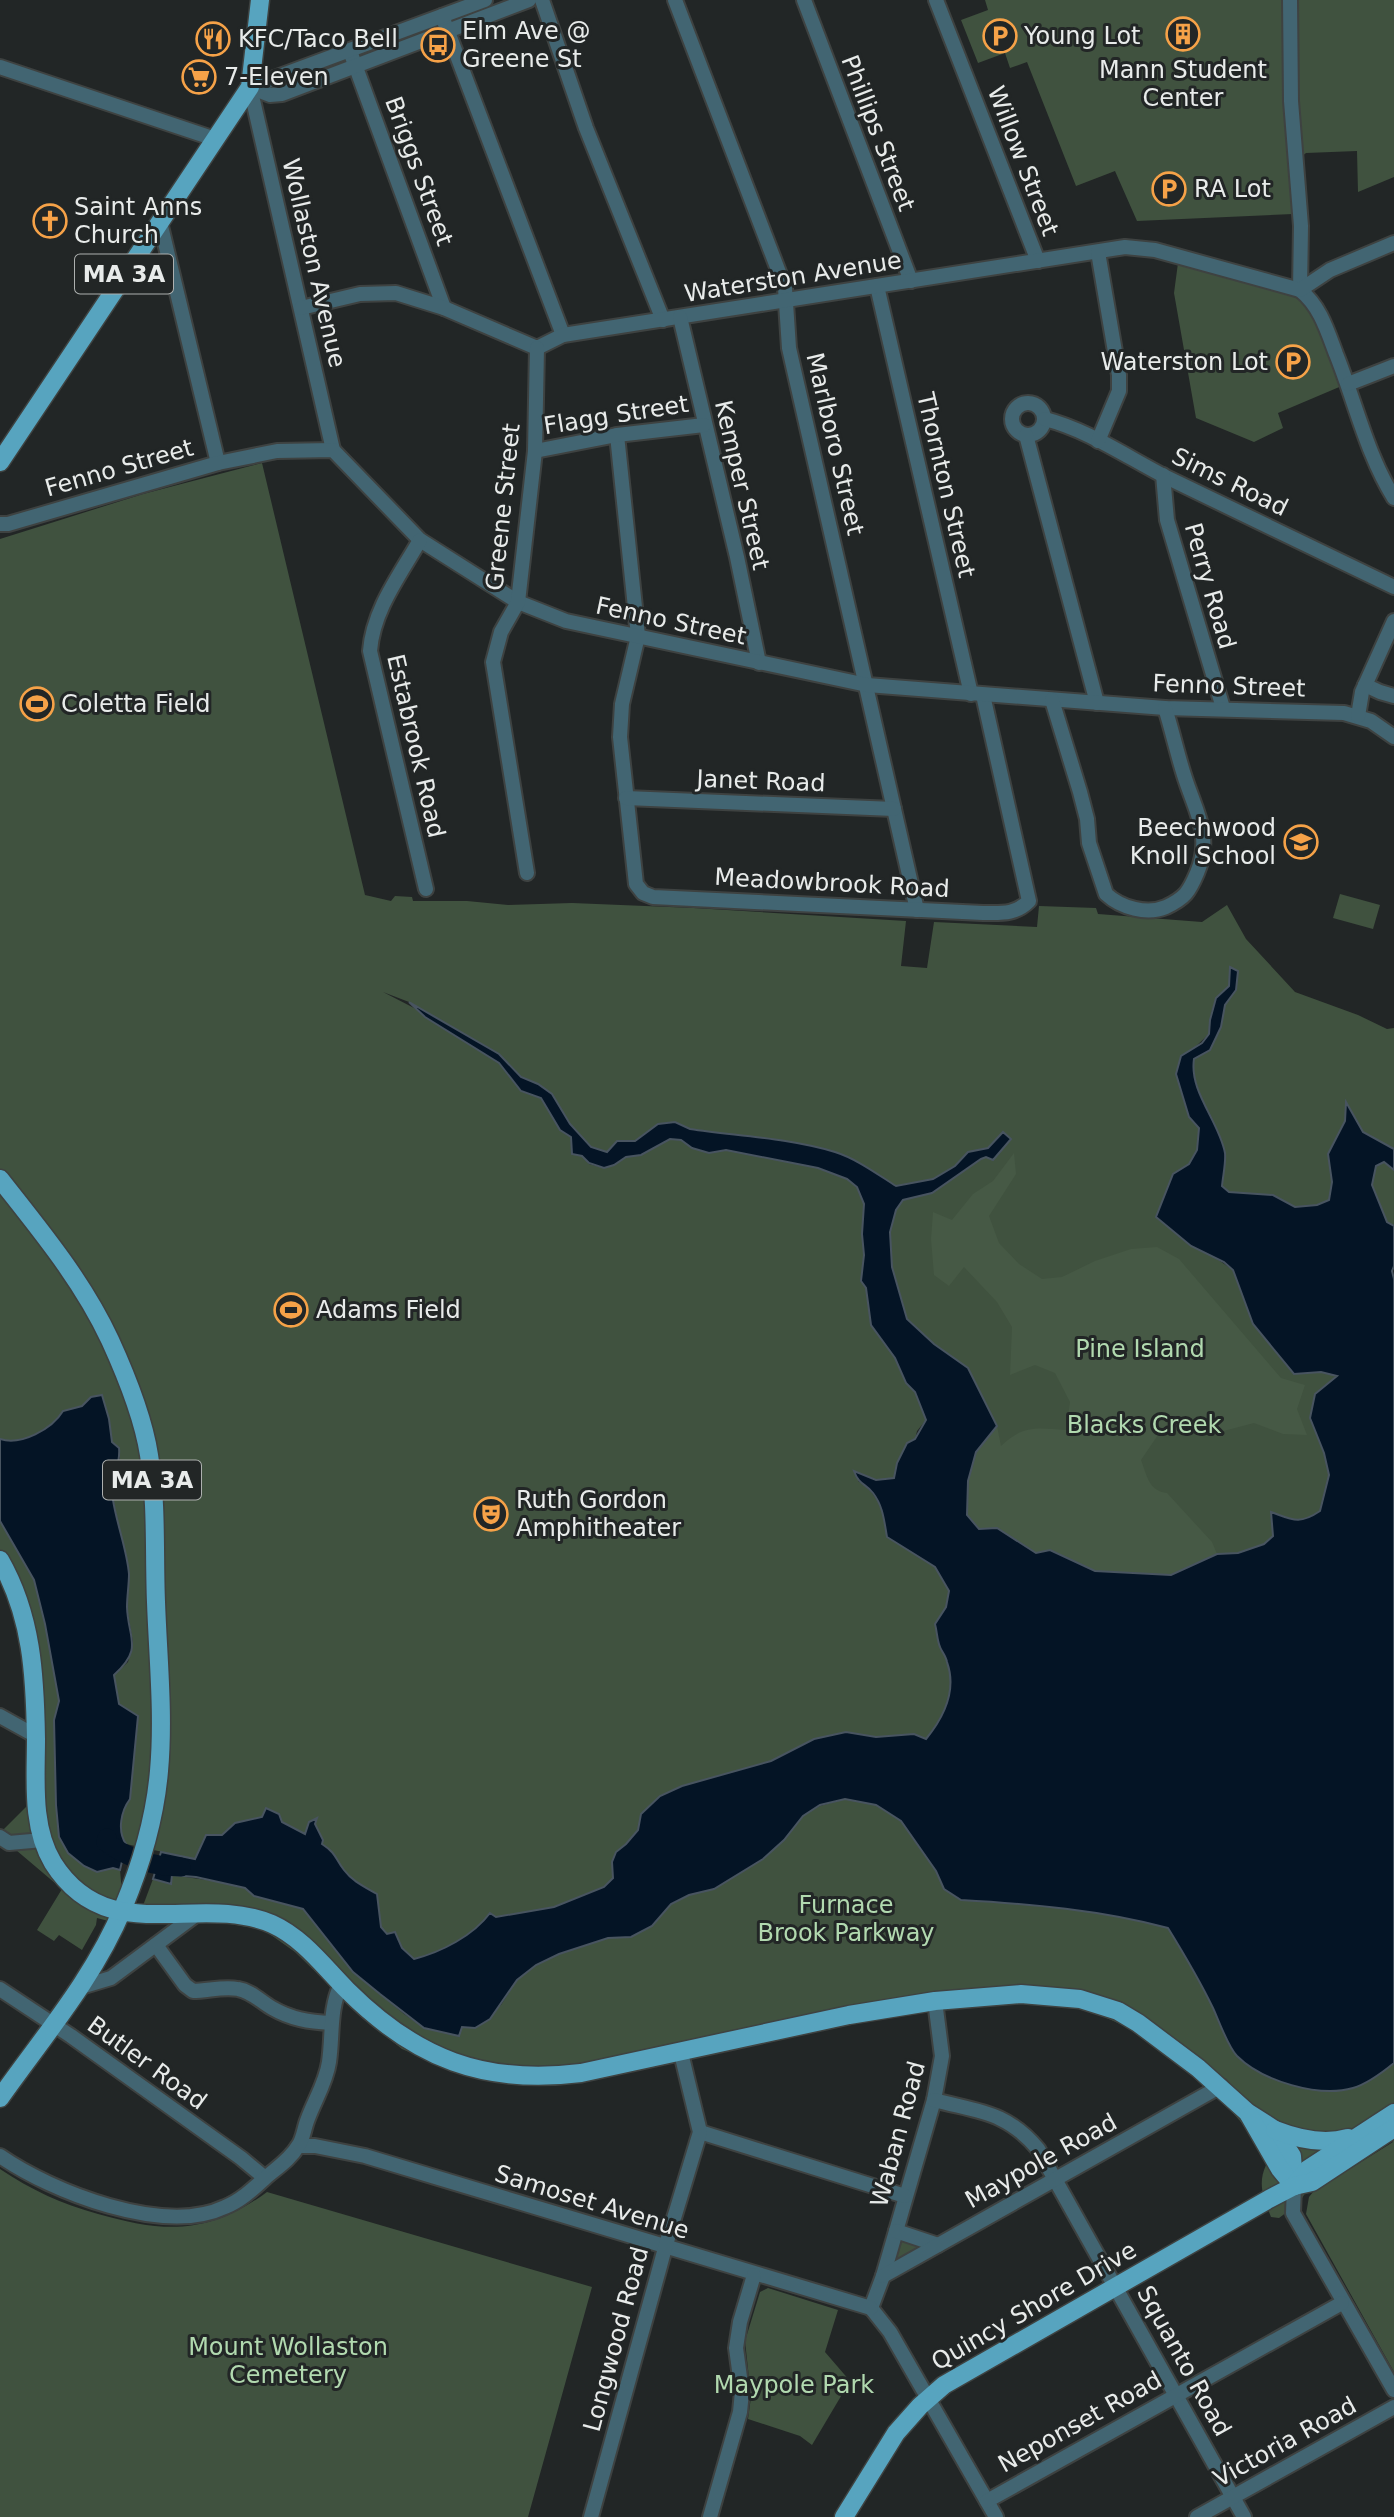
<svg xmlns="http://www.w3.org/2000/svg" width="1394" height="2517" viewBox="0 0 1394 2517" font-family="'DejaVu Sans',sans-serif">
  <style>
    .green { fill: #40523f }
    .forest { fill: #465945 }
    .water { fill: #041425; stroke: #485460; stroke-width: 2 }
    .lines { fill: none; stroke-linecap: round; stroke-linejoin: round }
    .river { stroke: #041425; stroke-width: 19 }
    .minor-casing { stroke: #3e4241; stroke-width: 18 }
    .major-casing { stroke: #3e4241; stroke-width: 21 }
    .minor { stroke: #426572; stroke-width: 14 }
    .major { stroke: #57a4bf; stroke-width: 18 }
    .labels { text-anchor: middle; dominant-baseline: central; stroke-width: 6; stroke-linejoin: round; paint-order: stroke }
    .shield { fill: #222626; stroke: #adb0af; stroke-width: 2 }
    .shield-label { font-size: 23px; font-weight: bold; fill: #e8ebea }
    .poi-label { font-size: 24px; fill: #e8ebea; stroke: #222626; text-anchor: start }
    .street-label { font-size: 24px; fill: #e8ebea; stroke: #222626 }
    .park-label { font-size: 24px; fill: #b1d9af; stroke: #222626 }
  </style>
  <rect width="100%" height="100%" fill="#222626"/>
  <!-- green -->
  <g class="green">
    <path d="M985,0H1394V177L1358,192L1357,151L1306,153L1290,166L1293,214L1137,221L1115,171L1076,186L1027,62L1010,68L1005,53L978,63L961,20L988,10Z"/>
    <path d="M1178,263L1298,298L1310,306L1344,385L1278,413L1283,428L1254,442L1196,418L1174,293Z"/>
    <path d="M262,463L365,895L391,901L395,896L412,897L413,901H467L508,905L572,903L694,908L906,921L901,966L927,968L934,922L1037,927L1039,906L1096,908L1098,914L1202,922L1227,905L1246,939L1295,992L1358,1015L1387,1029L1394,1028V1149L1363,1132L1346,1103L1345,1121L1328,1154L1332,1182L1329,1200L1317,1205L1295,1207L1273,1195L1229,1192L1222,1186C1223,1175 1226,1163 1225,1153C1219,1121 1190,1092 1194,1059L1210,1050L1220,1027L1225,1005L1236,990L1229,986C1212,1002 1210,1011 1209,1034L1193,1049L1189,1117L1199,1128L1197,1150L1189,1164L1173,1174L1156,1217L1233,1270L1238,1283L1321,1372L1338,1376L1310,1418L1324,1453L1329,1475L1320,1511C1299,1525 1294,1520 1271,1512L1273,1536L1264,1544L1238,1553L1217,1554L1171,1575L1095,1571L1050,1550L1036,1553L997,1528L976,1452L933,1344L907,1319L892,1267L890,1232L896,1210L903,1200L932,1193L966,1167L986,1157L1003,1132L988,1148L968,1152L955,1166L933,1179L896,1186L864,1166L805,1145L690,1129L675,1122L658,1124L635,1141H617L607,1152L591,1148L570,1124L552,1094L538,1084L521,1077L499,1054L409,1002L383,992L416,1009L425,1017L499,1063L521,1091L541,1098L560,1129L571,1137L589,1164L604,1168L614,1165L626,1157L641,1155L670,1139L681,1140L692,1148L726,1150L818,1168L847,1179L857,1187L864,1204L862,1234L864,1255L861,1281L866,1287L871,1325L895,1358L906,1383L915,1392L926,1420L917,1431L915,1440C901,1446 897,1464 894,1478L886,1481H858C880,1495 883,1512 888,1537L935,1567L949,1591L946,1607L936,1624C937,1632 937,1640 940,1647C942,1652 946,1656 947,1662C957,1691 943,1716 926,1739L914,1734L876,1737L846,1732L814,1739L771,1761L682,1786L641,1814C640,1819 640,1826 637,1830C625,1854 611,1844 614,1878L604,1887L554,1907L495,1917L490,1913C473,1936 441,1952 414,1959L402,1948L395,1932L387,1934L381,1927L377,1894C365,1887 352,1881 344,1870C334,1857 337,1854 322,1844L323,1840L314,1824L317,1819L305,1834L282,1822L262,1817L236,1823L222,1835L202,1842L195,1859L126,1844C117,1831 121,1811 130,1799L114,1675L128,1662L133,1642L127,1609L129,1574L113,1498L115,1470L120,1458L119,1448L112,1442L109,1419L102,1395L92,1397L82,1406L63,1411C51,1429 21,1446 0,1439V539L143,494Z"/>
    <path d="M1340,894L1380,905L1373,929L1333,918Z"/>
    <path d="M1383,1162L1394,1170V1226L1387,1223L1372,1185L1376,1167Z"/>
    <path d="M0,1521L34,1580L45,1624L59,1701L54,1720L56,1805L97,1872L113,1868L120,1870L122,1893L112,1922L97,1918L96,1925L82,1950L59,1935L54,1941L37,1930L62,1889L3,1839L4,1829L30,1803L26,1634L0,1567Z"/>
    <path d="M845,1799L876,1805L901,1821L936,1871L944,1889L961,1900C1031,1904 1101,1910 1168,1928C1182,1951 1197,1974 1208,1998C1215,2012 1227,2046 1237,2056C1262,2081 1319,2098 1353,2088C1367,2084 1383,2072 1394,2063V2372L1306,2214L1309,2197L1313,2192L1393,2142L1388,2133L1312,2182L1299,2203L1279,2218L1271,2217C1264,2198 1257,2185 1266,2165L1249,2131L1215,2093L1129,2028L1089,2010L1037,2002L907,2011L611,2073L454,2071L402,2049L363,2018L295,1952L264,1930L219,1922L138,1919L153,1879L171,1884V1875L221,1882L246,1888L254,1896L303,1909L380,1994L404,2014L424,2028L462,2027L501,2005L517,1980L536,1965L559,1954L608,1937H631L652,1926L671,1904L689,1895L714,1889L784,1840L802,1816L820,1806Z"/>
    <path d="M0,2169C31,2190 62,2204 98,2214C165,2233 208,2235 267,2192L592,2287L528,2517H0Z"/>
    <path d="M901,2239L919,2248L899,2260L895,2257Z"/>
    <path d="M768,2288L838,2310L825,2352L850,2381L812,2445L800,2436L748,2419L751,2397L745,2341L760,2292Z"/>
  </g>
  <!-- forest -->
  <path class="forest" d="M1014,1153L1016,1174L989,1216L999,1243L1019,1264L1042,1279L1062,1277L1095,1261L1131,1249L1157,1247L1179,1259L1281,1378L1305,1385L1297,1409L1307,1435L1283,1434L1254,1423L1216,1433L1187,1426L1158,1435L1141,1460C1147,1476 1149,1491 1167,1493L1212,1542L1217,1554L1171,1575L1095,1571L1050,1550L1036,1553L997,1528L979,1529L967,1515L968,1481L976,1452L997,1426L1001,1446C1023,1425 1036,1428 1066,1430L1070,1402L1055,1373L1035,1365L1010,1375L1012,1327L997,1302L964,1267L949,1286L934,1275L931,1239L933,1212L952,1220L973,1194L993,1181Z"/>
  <!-- water -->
  <g class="water">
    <path d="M1230,967L1238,971L1236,990L1225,1005L1221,1027L1210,1050L1194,1059C1189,1092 1219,1121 1225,1153C1226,1163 1223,1175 1222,1186L1229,1192L1273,1195L1295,1207L1317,1205L1329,1200L1332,1182L1328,1154L1345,1121L1346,1102L1363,1132L1394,1149V1170L1384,1162L1376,1166L1372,1185L1387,1222L1394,1226V1266L1392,1271L1394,1279V2063C1383,2072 1367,2084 1353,2088C1319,2098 1262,2081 1237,2056C1228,2047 1219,2021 1213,2008C1200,1981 1184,1954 1168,1928C1101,1910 1031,1904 961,1900L944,1889L936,1871L901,1821L876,1805L845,1799L820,1805L803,1816L784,1840L763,1859L714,1889L689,1895L671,1904L652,1926L631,1937L608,1938L559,1954L536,1965L517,1980L490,2019L475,2028L462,2027L459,2036L424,2028L380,1994L353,1972L303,1909L254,1896L245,1888L196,1877L172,1875L171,1884L153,1879L161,1852L195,1859L206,1835H222L235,1823L262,1817L266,1808L279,1814L282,1822L305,1834L309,1822L317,1818L315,1824L323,1840L322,1844C337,1854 334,1857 344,1870C352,1881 365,1887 377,1894L381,1927L387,1934L395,1932L402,1948L414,1959C441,1952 473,1936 490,1913L496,1917L554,1907L604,1887L613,1878L612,1862L616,1852L626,1844L638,1830L641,1814L660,1796L682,1786L771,1761L814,1739L846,1732L876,1737L914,1734L926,1739C944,1717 957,1690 947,1662C946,1656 942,1652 940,1647C937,1640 937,1631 935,1624L946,1607L949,1591L935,1567L887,1537C884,1520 883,1506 873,1493C865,1483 859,1485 854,1471L876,1480L894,1478L897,1463L907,1443L915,1439L926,1420L915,1392L906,1383L895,1358L871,1325L866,1288L861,1281L864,1255L862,1234L864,1204L857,1187L847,1179L818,1168L726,1150L709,1153L692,1148L681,1140L670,1139L641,1155L626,1157L614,1165L604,1168L589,1163L582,1156L572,1154L571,1137L560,1130L541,1098L521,1091L499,1063L425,1017L409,1002L499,1054L521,1077L538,1084L552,1094L570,1124L591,1147L607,1152L617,1141H635L658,1124L675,1122L690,1129C737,1136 789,1138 835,1152C857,1159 877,1174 896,1186L933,1179L955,1166L968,1152L988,1148L1003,1132L1011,1139L993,1160L986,1157L981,1159L932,1193L903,1200L896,1210L890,1232L892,1267L907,1319L934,1344L968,1368L997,1426L976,1452L968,1481L967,1515L979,1529L997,1528L1036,1553L1050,1550L1095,1571L1171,1575L1217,1554L1238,1553L1264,1544L1273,1536L1271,1512C1293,1520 1299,1525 1320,1511L1329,1475L1324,1453L1310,1418L1315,1394L1337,1376L1321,1372L1294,1374L1253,1324L1233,1270L1224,1262L1191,1246L1156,1217L1173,1174L1189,1164L1197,1150L1199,1128L1189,1117L1176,1074L1181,1056L1202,1043L1209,1034L1210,1020L1216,998L1229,986Z"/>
    <path d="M102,1395L109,1419L112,1442L119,1448C121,1464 111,1481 113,1500C117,1525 127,1550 129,1574C129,1585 127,1596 127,1607C128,1639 144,1648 114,1675L119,1704L138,1716L130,1799C121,1811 117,1831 126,1844L120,1870L113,1868L97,1872L84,1866L68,1853L59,1837L56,1805L54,1720L59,1701L45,1624L34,1580L0,1521V1439C21,1446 52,1429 63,1411L82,1406L91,1397Z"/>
  </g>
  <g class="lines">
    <!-- river -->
    <path class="river" d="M107,1838L106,1842C127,1858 154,1867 181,1867"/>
    <defs>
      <g id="minor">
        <path d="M542,0L586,128L663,320"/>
        <path d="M675,0L785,288L789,348L917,910"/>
        <path d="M804,0L911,281"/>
        <path d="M936,0L1038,261"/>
        <path d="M1290,0L1291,101L1301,226L1300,290C1320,306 1327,330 1336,354C1355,401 1367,455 1394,498"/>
        <path d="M442,16L563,335"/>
        <path d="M350,51L444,308"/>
        <path d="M0,67L215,139"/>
        <path d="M250,87L333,450"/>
        <path d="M250,87L270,95L282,94L529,0"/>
        <path d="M250,87L485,0"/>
        <path d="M160,222L218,463"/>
        <path d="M877,286L971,694"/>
        <path d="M301,308L360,294L396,293L444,308L537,348L563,335L1125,247L1155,250L1300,290L1330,270L1394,243"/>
        <path d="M680,317L737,557L759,663"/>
        <path d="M1348,384L1394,366"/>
        <circle cx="1028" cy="419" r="16"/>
        <path d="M1045,419C1088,430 1127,457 1166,477C1242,514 1318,551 1394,587"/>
        <path d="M617,435L638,636L622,704L620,737L636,884L643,893L653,897L983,913C1001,913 1015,915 1029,901L983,695"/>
        <path d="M1026,435L1097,703"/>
        <path d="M1098,441L1119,391V375L1098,252"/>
        <path d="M535,451L617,435L704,425"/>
        <path d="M1163,475L1167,520L1223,708"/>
        <path d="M0,524H8L218,463L277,451L333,450L420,540L518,602L566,621L867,685L1165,708L1344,713L1371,721L1394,737"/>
        <path d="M420,540C400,575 373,610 370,651L426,889"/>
        <path d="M1365,685L1380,692L1394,696"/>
        <path d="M1052,700L1080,792L1087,819L1089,843L1106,894C1121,908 1147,915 1166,907C1185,898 1189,892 1197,873C1213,835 1195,811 1184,775C1177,753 1172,730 1165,708"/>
        <path d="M1358,716L1362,692L1394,621"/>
        <path d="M626,798L894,809"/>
        <path d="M527,873L493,662L501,632L518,602L535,451L537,348"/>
        <path d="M0,1716L36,1736"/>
        <path d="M0,1837L9,1843L43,1840"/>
        <path d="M156,1945L185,1985L193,1991C208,1991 223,1986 238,1989C251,1991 260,2001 272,2008C291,2019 309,2022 331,2023"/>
        <path d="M81,1987L111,1978L197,1914"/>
        <path d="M0,1989L71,2036L241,2158L265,2178"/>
        <path d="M935,2001L942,2056L934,2100L883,2276L871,2308L890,2332L996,2517"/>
        <path d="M934,2100C979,2112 1006,2111 1038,2149L1244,2517"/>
        <path d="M700,2132L905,2196"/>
        <path d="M299,2146H315L365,2156L871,2308"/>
        <path d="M0,2156C52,2192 164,2236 225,2207C240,2201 252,2190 264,2179C275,2169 290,2160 298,2146C303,2140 304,2129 307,2121C314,2101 326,2083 329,2062C333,2035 329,2010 341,1984"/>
        <path d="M1294,2186L1293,2213L1394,2390"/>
        <path d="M896,2231L938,2245"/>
        <path d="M883,2276L1221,2086"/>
        <path d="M987,2501L1342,2303"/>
        <path d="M591,2517L665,2248L700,2132L681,2053"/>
        <path d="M710,2517L740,2412L742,2392L736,2348L740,2322L754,2275"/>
        <path d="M1197,2517L1394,2407"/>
      </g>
      <g id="major">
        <path d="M0,462L250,87L260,0"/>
        <path d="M0,1179C40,1230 82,1280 110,1340C126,1375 143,1416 149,1455C157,1503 154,1554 156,1602C158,1658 164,1715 159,1771C155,1818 141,1865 123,1908C94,1978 43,2037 0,2098"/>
        <path d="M0,1560C32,1616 35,1675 36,1739C36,1779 31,1827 53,1863C108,1950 197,1892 272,1924C303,1938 324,1967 347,1990C416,2059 484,2085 581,2073L849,2015L935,2001L1021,1994L1080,1999L1118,2011L1138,2023L1198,2068L1247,2112L1275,2130L1292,2156L1294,2186"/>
        <path d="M1249,2115L1280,2169L1294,2186"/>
        <path d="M1275,2130C1298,2139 1324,2145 1348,2138"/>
        <path d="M1294,2186L1308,2169L1394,2113"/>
        <path d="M844,2517L896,2433L920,2406L944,2385L1269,2199L1294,2186L1312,2182L1394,2128"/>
      </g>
    </defs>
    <!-- minor casing -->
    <use href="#minor" class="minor-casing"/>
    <!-- major casing -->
    <use href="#major" class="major-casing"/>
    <!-- minor -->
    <use href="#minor" class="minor"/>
    <!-- major -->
    <use href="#major" class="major"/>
  </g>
  <!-- icons -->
  <defs>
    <symbol id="building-ring" viewBox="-11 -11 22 22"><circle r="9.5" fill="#222626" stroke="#f6a248" stroke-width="1.5"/><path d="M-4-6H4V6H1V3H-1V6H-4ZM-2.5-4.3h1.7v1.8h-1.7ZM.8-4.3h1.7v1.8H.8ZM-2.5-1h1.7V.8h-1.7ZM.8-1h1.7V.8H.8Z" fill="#f6a248"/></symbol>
    <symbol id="parking-ring" viewBox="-11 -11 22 22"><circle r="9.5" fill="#222626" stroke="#f6a248" stroke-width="1.5"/><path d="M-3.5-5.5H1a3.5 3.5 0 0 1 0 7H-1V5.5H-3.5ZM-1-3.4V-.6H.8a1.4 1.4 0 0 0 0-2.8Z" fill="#f6a248"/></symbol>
    <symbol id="restaurant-ring" viewBox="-11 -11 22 22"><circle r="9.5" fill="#222626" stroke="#f6a248" stroke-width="1.5"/><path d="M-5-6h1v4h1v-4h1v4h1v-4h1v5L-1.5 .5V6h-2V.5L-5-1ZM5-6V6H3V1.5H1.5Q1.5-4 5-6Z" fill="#f6a248"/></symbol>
    <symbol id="bus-ring" viewBox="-11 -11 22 22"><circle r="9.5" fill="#222626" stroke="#f6a248" stroke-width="1.5"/><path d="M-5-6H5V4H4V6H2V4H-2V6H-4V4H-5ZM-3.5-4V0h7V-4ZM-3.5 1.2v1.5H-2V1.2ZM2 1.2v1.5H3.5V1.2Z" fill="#f6a248"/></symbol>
    <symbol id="supermarket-ring" viewBox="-11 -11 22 22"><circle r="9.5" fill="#222626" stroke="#f6a248" stroke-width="1.5"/><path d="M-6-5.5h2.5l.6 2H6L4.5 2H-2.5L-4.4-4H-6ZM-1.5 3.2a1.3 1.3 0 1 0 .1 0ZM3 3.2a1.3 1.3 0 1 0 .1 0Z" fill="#f6a248"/></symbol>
    <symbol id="church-ring" viewBox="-11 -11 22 22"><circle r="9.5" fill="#222626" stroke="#f6a248" stroke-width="1.5"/><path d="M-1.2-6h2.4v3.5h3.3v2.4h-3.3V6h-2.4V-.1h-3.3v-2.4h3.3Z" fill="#f6a248"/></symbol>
    <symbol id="stadium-ring" viewBox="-11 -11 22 22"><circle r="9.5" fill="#222626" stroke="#f6a248" stroke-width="1.5"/><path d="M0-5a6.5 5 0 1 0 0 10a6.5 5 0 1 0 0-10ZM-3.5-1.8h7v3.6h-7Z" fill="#f6a248"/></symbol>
    <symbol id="school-ring" viewBox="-11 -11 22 22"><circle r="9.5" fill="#222626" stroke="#f6a248" stroke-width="1.5"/><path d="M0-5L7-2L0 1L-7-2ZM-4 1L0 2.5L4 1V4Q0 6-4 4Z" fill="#f6a248"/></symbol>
    <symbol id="theatre-ring" viewBox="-11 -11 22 22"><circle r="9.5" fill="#222626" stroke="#f6a248" stroke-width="1.5"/><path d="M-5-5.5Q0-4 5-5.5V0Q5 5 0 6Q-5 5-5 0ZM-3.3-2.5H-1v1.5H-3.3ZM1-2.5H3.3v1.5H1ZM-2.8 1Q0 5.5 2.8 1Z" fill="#f6a248"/></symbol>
  </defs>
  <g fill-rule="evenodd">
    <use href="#building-ring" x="1164" y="15" width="38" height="38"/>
    <use href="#parking-ring" x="981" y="17" width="38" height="38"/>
    <use href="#restaurant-ring" x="194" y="20" width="38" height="38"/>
    <use href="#bus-ring" x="419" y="26" width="38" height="38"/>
    <use href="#supermarket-ring" x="180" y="58" width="38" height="38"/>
    <use href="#parking-ring" x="1150" y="170" width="38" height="38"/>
    <use href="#church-ring" x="31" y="202" width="38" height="38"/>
    <use href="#parking-ring" x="1274" y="343" width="38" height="38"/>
    <use href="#stadium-ring" x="18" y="685" width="38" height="38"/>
    <use href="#school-ring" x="1282" y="823" width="38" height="38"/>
    <use href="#stadium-ring" x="272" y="1291" width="38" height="38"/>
    <use href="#theatre-ring" x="472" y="1495" width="38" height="38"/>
  </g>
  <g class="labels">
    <!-- shield labels -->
    <g class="shield">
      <rect x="75" y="254.5" width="98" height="39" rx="5"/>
      <rect x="103" y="1460.5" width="98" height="39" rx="5"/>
    </g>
    <g class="shield-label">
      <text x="124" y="274">MA 3A</text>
      <text x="152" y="1480">MA 3A</text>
    </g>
    <!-- poi labels -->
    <g class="poi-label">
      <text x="462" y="31">Elm Ave @<tspan x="462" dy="28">Greene St</tspan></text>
      <text x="1024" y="36">Young Lot</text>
      <text x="238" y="39">KFC/Taco Bell</text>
      <text x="1183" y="70" text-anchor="middle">Mann Student<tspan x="1183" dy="28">Center</tspan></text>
      <text x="224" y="77">7-Eleven</text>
      <text x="1194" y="189">RA Lot</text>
      <text x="74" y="207">Saint Anns<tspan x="74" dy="28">Church</tspan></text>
      <text x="1268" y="362" text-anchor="end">Waterston Lot</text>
      <text x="61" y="704">Coletta Field</text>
      <text x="1276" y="828" text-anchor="end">Beechwood<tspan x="1276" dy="28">Knoll School</tspan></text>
      <text x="316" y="1310">Adams Field</text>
      <text x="516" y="1500">Ruth Gordon<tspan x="516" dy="28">Amphitheater</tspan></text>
    </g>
    <!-- street labels -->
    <g class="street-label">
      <text transform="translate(878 133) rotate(69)">Phillips Street</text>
      <text transform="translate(1023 161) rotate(69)">Willow Street</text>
      <text transform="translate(419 171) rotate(70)">Briggs Street</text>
      <text transform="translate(314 263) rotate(77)">Wollaston Avenue</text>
      <text transform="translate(793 277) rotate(-9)">Waterston Avenue</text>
      <text transform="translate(616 415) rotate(-9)">Flagg Street</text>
      <text transform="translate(835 444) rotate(77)">Marlboro Street</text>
      <text transform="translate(119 468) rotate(-16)">Fenno Street</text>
      <text transform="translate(1230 482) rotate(26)">Sims Road</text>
      <text transform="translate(742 485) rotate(77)">Kemper Street</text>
      <text transform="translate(946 485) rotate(77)">Thornton Street</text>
      <text transform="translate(503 507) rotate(-84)">Greene Street</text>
      <text transform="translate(1210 586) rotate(74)">Perry Road</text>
      <text transform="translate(671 621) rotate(12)">Fenno Street</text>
      <text transform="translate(1229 686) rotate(2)">Fenno Street</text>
      <text transform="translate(416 746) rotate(77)">Estabrook Road</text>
      <text transform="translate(761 781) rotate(2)">Janet Road</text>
      <text transform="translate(832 883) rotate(3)">Meadowbrook Road</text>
      <text transform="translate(147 2063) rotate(36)">Butler Road</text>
      <text transform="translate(898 2134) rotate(-75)">Waban Road</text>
      <text transform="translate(1041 2161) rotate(-29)">Maypole Road</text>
      <text transform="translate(592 2202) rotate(17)">Samoset Avenue</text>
      <text transform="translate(1034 2306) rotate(-30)">Quincy Shore Drive</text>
      <text transform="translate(616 2339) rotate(-75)">Longwood Road</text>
      <text transform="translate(1184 2361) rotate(61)">Squanto Road</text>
      <text transform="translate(1080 2422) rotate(-29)">Neponset Road</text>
      <text transform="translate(1285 2442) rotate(-29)">Victoria Road</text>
    </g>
    <!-- park labels -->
    <g class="park-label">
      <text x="1140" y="1349">Pine Island</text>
      <text x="1144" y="1425">Blacks Creek</text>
      <text x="846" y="1905">Furnace<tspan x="846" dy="28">Brook Parkway</tspan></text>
      <text x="288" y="2347">Mount Wollaston<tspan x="288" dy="28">Cemetery</tspan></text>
      <text x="794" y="2385">Maypole Park</text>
    </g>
  </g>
</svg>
